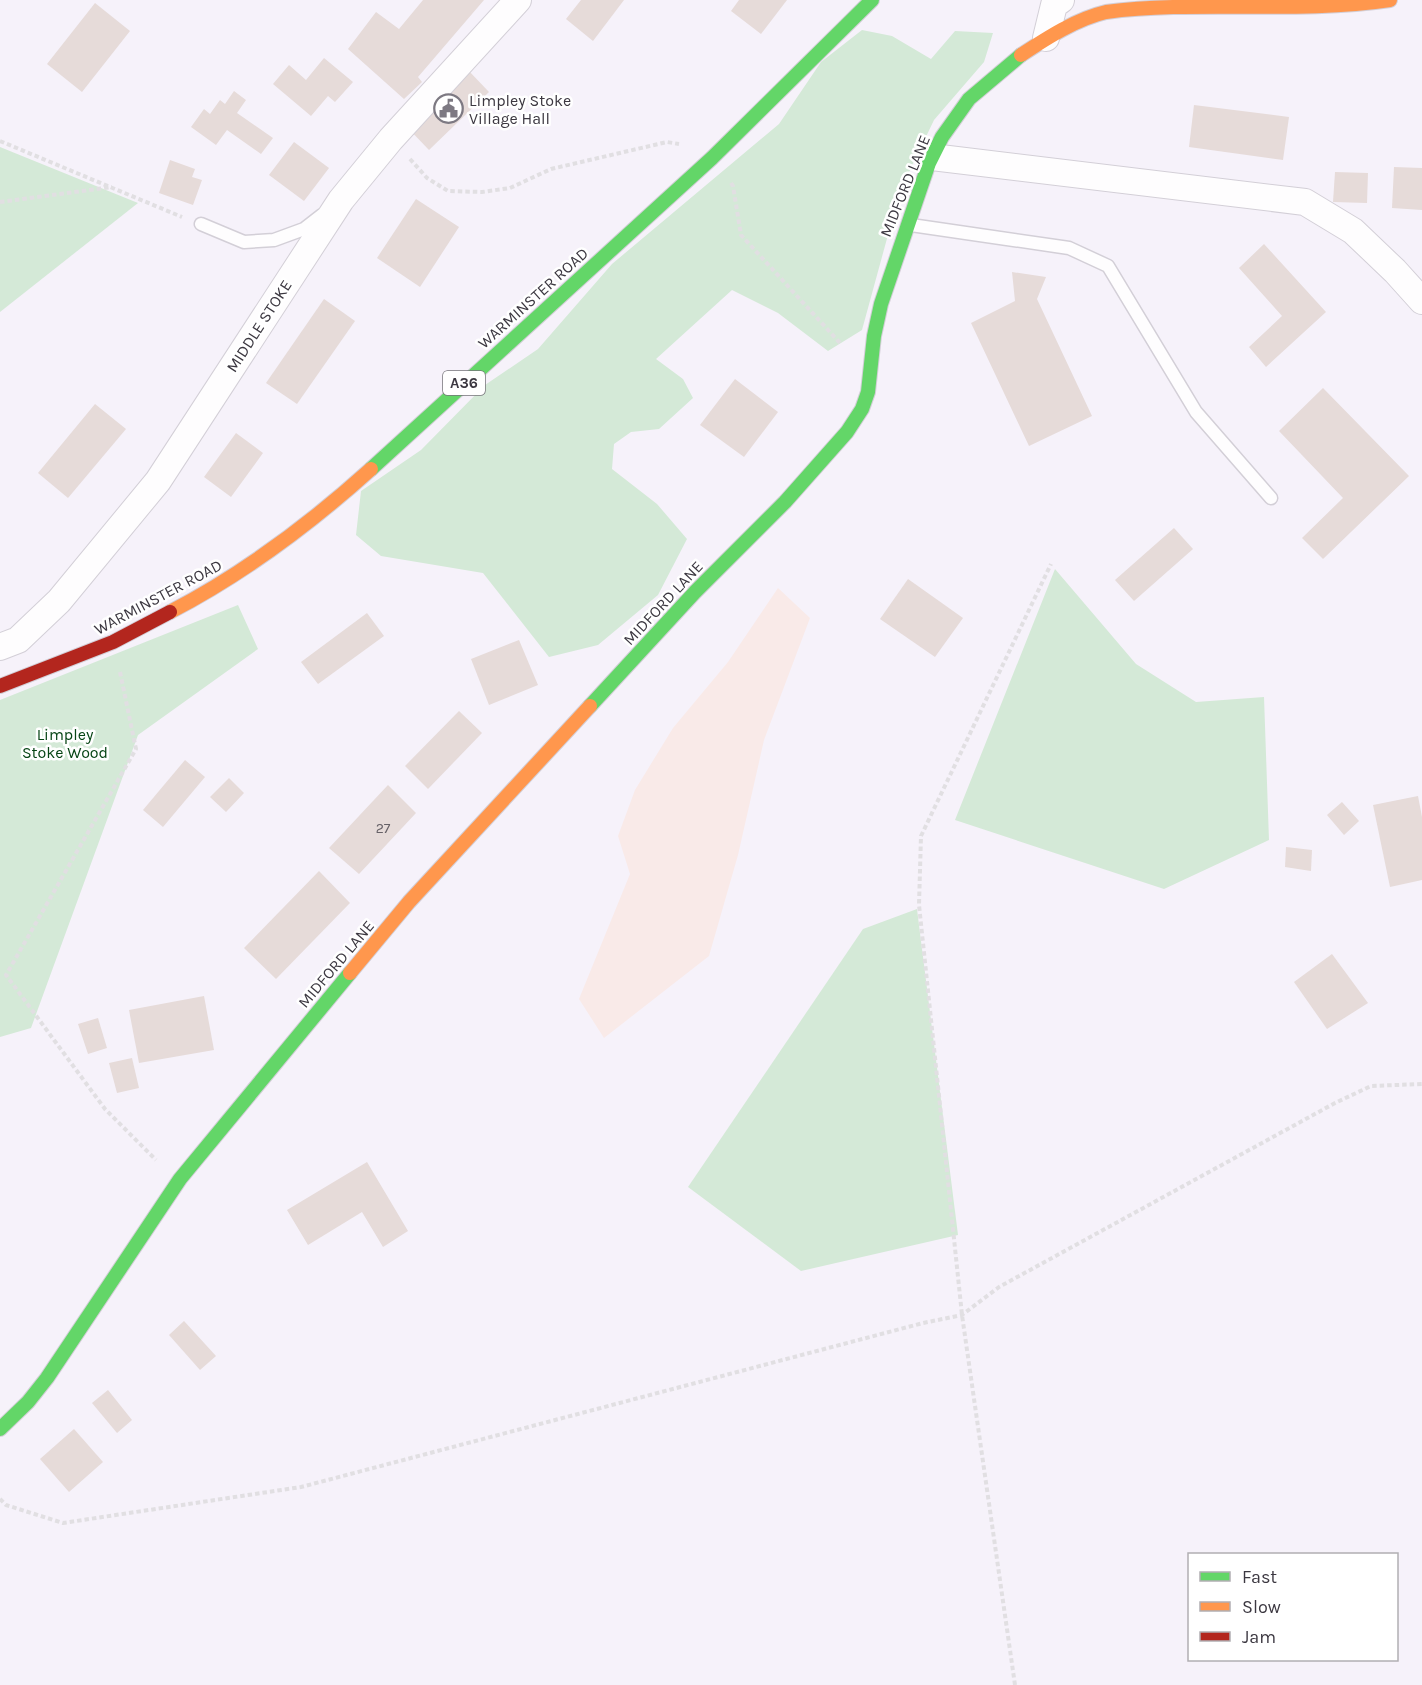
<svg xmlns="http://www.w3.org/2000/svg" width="1422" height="1685" viewBox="0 0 1422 1685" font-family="Karla,sans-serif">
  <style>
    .industrial { fill: #f9eae8 }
    .green { fill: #d4e9d7 }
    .building { fill: #e6dbd9 }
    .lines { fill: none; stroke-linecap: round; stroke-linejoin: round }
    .lane-casing { stroke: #d3cfd7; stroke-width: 15 }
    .street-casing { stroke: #d3cfd7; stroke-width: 28 }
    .fast-casing { stroke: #d3cfd7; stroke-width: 16 }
    .slow-casing { stroke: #d3cfd7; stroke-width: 16 }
    .jam-casing { stroke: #d3cfd7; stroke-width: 16 }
    .path { stroke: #e1dfe2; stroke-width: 4; stroke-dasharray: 4.5 3; stroke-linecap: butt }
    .lane { stroke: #fefdfe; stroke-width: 12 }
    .street { stroke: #fefdfe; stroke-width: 26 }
    .fast { stroke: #63d668; stroke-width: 14 }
    .slow { stroke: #ff974d; stroke-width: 14 }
    .jam { stroke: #b3261e; stroke-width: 14 }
    .labels { text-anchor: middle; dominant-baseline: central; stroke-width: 5; stroke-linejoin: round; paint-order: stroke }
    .number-label { font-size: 14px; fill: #666167 }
    .shield { fill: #fff; stroke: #76747a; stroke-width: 1.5 }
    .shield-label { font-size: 15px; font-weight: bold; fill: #3c3841 }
    .poi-label { font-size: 16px; fill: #3c3841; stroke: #fff; text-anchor: start }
    .street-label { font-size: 16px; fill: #3c3841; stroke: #fff }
    .park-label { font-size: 16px; fill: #074515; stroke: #fff }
  </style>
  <rect width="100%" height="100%" fill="#f6f2fa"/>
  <!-- industrial -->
  <path class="industrial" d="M778,588L810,618L764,740L738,855L709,956L604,1038L579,999L630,874L618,836L635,790L673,728L728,662Z"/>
  <!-- green -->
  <g class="green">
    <path d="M862,30L892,36L931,59L955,31L993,33L984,62L934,120L900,191L862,330L828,351L778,313L732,290L656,359L683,379L693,398L659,429L631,432L614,444L612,469L657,504L687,539L658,595L598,645L549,657L483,573L381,556L356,535L361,491L421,450L485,385L538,349L612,264L779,124L821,62Z"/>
    <path d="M0,147L138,203L0,312Z"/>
    <path d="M1055,569L1136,664L1196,702L1264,697L1269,840L1164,889L955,820Z"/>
    <path d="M238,605L258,649L138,735L31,1028L0,1037V700Z"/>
    <path d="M917,909L958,1235L801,1271L688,1187L863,929Z"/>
  </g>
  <!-- building -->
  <g class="building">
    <path d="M423,0H484L418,77L422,82L404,99L348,49L376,12L399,29Z"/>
    <path d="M581,0H624L593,41L566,19Z"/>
    <path d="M739,0H787L761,34L731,11Z"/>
    <path d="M95,3L130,31L82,92L47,64Z"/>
    <path d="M324,58L353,82L335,102L328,96L311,116L273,84L289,65L306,80Z"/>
    <path d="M467,69L489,92L429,150L407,127Z"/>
    <path d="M234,91L246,100L237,113L273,138L261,154L227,130L216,145L191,127L204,109L210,114L220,100L225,104Z"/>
    <path d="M1194,105L1289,117L1283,160L1189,147Z"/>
    <path d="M294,142L329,168L304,201L269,175Z"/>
    <path d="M170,160L195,169L192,177L202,180L193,205L159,193Z"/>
    <path d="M1394,167L1422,168V210L1392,208Z"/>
    <path d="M1335,172L1368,173L1367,203L1333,202Z"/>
    <path d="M416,199L459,227L420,287L377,258Z"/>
    <path d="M1264,244L1326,312L1266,367L1249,347L1282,316L1239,268Z"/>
    <path d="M1012,272L1046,277L1037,299L1092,416L1029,446L971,323L1015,301Z"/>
    <path d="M324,299L355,321L297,404L266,383Z"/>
    <path d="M735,379L778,412L744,457L700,425Z"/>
    <path d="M1323,388L1409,476L1323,559L1302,538L1343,498L1279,431Z"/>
    <path d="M95,404L126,429L68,498L38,473Z"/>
    <path d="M236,433L263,453L231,497L204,477Z"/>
    <path d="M1174,528L1193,549L1134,601L1115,580Z"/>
    <path d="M908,579L963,618L935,657L880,619Z"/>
    <path d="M367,613L384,636L318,684L301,662Z"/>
    <path d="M519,640L538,685L489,705L471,659Z"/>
    <path d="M459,711L482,733L428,789L405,766Z"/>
    <path d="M185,760L205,777L163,827L143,810Z"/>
    <path d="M229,778L244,793L226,812L210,797Z"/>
    <path d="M388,785L416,813L359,874L329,848Z"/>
    <path d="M1418,796L1422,817V880L1390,887L1373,805Z"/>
    <path d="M1342,802L1359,821L1344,835L1327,815Z"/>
    <path d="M1286,847L1312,850L1311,871L1285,867Z"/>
    <path d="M319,871L350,903L276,979L244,948Z"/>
    <path d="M1332,954L1368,1003L1327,1029L1294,982Z"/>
    <path d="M204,996L214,1050L139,1063L129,1010Z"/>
    <path d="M98,1018L107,1048L88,1054L78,1024Z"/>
    <path d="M132,1058L139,1088L117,1093L109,1063Z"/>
    <path d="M367,1162L408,1231L383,1247L362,1212L308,1245L287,1210Z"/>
    <path d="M184,1321L216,1356L200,1370L169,1335Z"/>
    <path d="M108,1390L132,1420L117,1433L92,1403Z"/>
    <path d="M74,1429L103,1462L69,1492L40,1459Z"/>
  </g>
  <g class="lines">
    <defs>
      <g id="lane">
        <path d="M201,224L244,242L274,240L304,229L322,215"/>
        <path d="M911,225L1069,248L1108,266L1196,412L1271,498"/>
      </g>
      <g id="street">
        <path d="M1046,38L1054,5L1061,0"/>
        <path d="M932,157L1305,202L1353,231L1395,271L1422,301"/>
        <path d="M0,647L18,640L59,601L158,481L341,200L391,139L518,0"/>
      </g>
      <g id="fast">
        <path d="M371,469L712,158L872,0"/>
        <path d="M590,706L695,592L785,502L847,432L862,409L868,392L874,336L881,304L929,163L942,137L969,99L1021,55"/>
        <path d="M0,1429L28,1402L47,1378L180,1179L350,973"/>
      </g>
      <g id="slow">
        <path d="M1021,55C1047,38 1076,19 1106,12C1197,0 1297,14 1390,0"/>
        <path d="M170,612C243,574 310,524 371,469"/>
        <path d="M350,973L409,902L590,706"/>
      </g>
      <path id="jam" d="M0,686L113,642L170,612"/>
    </defs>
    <!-- lane casing -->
    <use href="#lane" class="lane-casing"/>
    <!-- street casing -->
    <use href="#street" class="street-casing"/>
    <!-- fast casing -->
    <use href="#fast" class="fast-casing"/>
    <!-- slow casing -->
    <use href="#slow" class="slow-casing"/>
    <!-- jam casing -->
    <use href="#jam" class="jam-casing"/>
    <!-- path -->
    <g class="path">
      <path d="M0,141L182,217"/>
      <path d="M410,159L427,178L448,191L482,192L510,188L551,169L667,142L679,144"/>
      <path d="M731,183L733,186L741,235L840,343"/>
      <path d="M0,202L112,187"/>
      <path d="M120,672L136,749L6,975L105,1109L156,1160"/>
      <path d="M0,1499L6,1505L63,1523L301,1487L923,1323L962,1315L999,1287L1335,1103L1371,1086L1422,1084"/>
      <path d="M1015,1685L962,1315L919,905L921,836L1051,564"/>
    </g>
    <!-- lane -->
    <use href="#lane" class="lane"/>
    <!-- street -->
    <use href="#street" class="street"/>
    <!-- fast -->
    <use href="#fast" class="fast"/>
    <!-- slow -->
    <use href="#slow" class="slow"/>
    <!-- jam -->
    <use href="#jam" class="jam"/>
  </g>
  <!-- icons -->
  <defs>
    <symbol id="civic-ring" viewBox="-11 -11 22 22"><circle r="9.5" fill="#fff" stroke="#7d7982" stroke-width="1.5"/><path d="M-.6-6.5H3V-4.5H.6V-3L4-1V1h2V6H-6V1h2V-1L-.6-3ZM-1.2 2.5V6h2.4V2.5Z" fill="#7d7982"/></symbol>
  </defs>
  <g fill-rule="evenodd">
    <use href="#civic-ring" x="432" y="92" width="33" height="33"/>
  </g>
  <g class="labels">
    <!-- number labels -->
    <g class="number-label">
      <text x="383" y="828">27</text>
    </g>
    <!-- shield labels -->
    <rect class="shield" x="443" y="371" width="42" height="24" rx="4.5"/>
    <g class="shield-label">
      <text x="464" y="383">A36</text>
    </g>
    <!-- poi labels -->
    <g class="poi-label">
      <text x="469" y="100">Limpley Stoke<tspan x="469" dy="18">Village Hall</tspan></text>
    </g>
    <!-- street labels -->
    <g class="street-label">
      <text transform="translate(905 186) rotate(-68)">MIDFORD LANE</text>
      <text transform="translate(533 298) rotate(-42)">WARMINSTER ROAD</text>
      <text transform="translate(259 326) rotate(-57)">MIDDLE STOKE</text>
      <text transform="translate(158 597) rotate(-28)">WARMINSTER ROAD</text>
      <text transform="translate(663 603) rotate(-47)">MIDFORD LANE</text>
      <text transform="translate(336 964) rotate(-50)">MIDFORD LANE</text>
    </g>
    <!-- park labels -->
    <g class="park-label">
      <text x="65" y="734">Limpley<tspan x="65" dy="18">Stoke Wood</tspan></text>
    </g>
  </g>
  <!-- legend -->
  <rect x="1188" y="1553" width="210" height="108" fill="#ffffff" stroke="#b1afb3" stroke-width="1.5"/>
  <rect x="1200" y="1572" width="30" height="9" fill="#63d668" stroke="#b1afb3" stroke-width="1.5"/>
  <text x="1242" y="1583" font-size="18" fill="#3c3841">Fast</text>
  <rect x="1200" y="1602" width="30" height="9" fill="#ff974d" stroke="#b1afb3" stroke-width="1.5"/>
  <text x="1242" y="1613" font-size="18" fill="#3c3841">Slow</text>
  <rect x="1200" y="1632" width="30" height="9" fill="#b3261e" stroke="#b1afb3" stroke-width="1.5"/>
  <text x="1242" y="1643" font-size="18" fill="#3c3841">Jam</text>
</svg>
